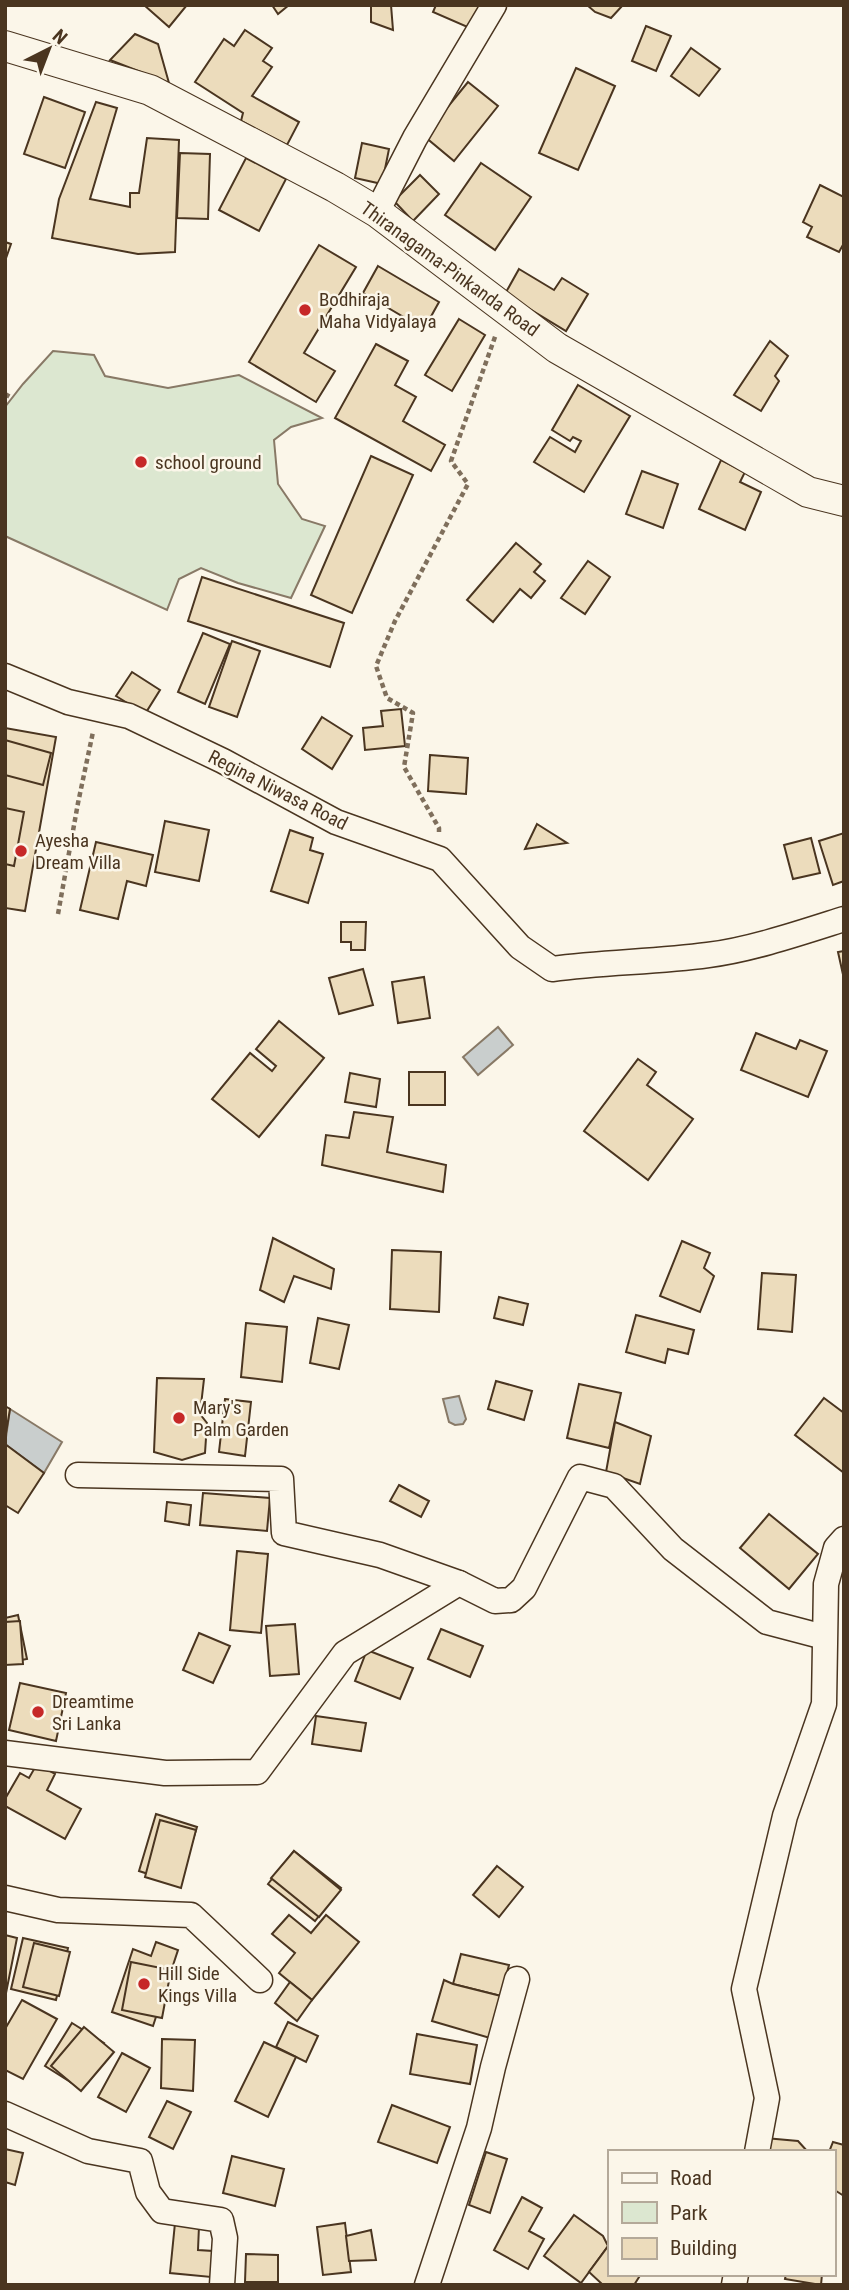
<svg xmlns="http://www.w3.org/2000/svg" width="849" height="2290" viewBox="0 0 849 2290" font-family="'Roboto Condensed',sans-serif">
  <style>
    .green { fill: #dce7d0; stroke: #887966; stroke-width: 2 }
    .water { fill: #c9cecd; stroke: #887966; stroke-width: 2 }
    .building { fill: #ecdcbc; stroke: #4a3520; stroke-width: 2 }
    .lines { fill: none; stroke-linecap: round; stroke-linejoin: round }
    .minor-casing { stroke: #4a3520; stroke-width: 27 }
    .tertiary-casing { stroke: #4a3520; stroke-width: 32 }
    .path { stroke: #7f6f5c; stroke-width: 4.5; stroke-dasharray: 5 3.5; stroke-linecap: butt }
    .minor { stroke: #fbf6e9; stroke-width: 24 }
    .tertiary { stroke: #fbf6e9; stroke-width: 30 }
    .poi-dot { fill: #c62828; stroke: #fbf6e9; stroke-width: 2.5 }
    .labels { text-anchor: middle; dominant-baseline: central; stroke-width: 5; stroke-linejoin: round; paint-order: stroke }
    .street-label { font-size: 19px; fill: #4a3520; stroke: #fbf6e9 }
    .poi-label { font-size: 19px; fill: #4a3520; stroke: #fbf6e9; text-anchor: start }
  </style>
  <rect width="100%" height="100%" fill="#fbf6e9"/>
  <!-- green -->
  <path class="green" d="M53,351L94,355L105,376L168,388L239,375L322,418L291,427L274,440L278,484L302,519L325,526L291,598L238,583L201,568L179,579L167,610L5,536V407L23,384Z"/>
  <!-- water -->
  <g class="water">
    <path d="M498,1027L513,1045L478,1075L463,1057Z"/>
    <path d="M459,1396L466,1419L463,1424L455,1425L449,1422L443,1399Z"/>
    <path d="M10,1409L62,1442L44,1473L5,1444Z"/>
  </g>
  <!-- building -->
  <g class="building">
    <path d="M144,5H187L169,27Z"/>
    <path d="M272,5H289L278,14Z"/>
    <path d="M371,5H391L393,30L371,22Z"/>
    <path d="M436,5H483L472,29L433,12Z"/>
    <path d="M587,5H623L611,18L595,12Z"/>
    <path d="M646,26L671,36L656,71L632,61Z"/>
    <path d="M245,30L272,48L263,61L272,67L252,96L299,122L287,145L241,121L243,113L195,82L224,39L234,46Z"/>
    <path d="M135,34L158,44L169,83L110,60Z"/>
    <path d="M691,48L720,69L699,96L671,76Z"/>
    <path d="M576,68L615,86L578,170L539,153Z"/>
    <path d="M468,82L498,106L454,161L424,136Z"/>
    <path d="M44,97L85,112L65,168L24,154Z"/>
    <path d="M96,102L117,108L90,199L130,207V193H139L147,138L179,140L175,252L138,254L52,238L59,199Z"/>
    <path d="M362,143L389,149L382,184L355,178Z"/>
    <path d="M180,153L210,154L208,219L177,218Z"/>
    <path d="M246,158L286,179L259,231L219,210Z"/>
    <path d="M481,163L531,197L495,250L445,215Z"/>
    <path d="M420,175L439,194L413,221L394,201Z"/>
    <path d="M820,185L844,197V243L839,252L807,237L812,227L803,222Z"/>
    <path d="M5,242L11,244L5,261Z"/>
    <path d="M319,245L356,267L304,353L335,371L316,402L249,362Z"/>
    <path d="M378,266L439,302L424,329L363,293Z"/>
    <path d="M519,269L554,290L562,278L588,294L566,331L505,294Z"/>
    <path d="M459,319L485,335L452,391L425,375Z"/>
    <path d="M770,341L788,356L775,376L779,381L761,411L734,395Z"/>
    <path d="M376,344L408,361L395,385L416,397L403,421L445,445L431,471L335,418Z"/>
    <path d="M578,385L630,416L584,492L534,462L550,437L575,452L581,441L573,437L570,441L552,430Z"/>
    <path d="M371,456L413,475L352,613L311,595Z"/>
    <path d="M721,460L745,472L740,482L761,492L745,530L699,509Z"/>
    <path d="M642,471L678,484L663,528L626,514Z"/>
    <path d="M516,543L541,564L534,572L545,581L531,598L520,589L493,622L467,600Z"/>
    <path d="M588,561L610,577L585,614L561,598Z"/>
    <path d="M202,577L344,623L330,667L188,621Z"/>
    <path d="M203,633L230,644L205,704L178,692Z"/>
    <path d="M232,641L260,651L237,717L209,707Z"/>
    <path d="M132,672L160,690L145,714L116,696Z"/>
    <path d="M401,709L405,746L365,750L363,728L383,726L381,711Z"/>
    <path d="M322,717L352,736L332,769L302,749Z"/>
    <path d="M5,728L56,737L25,911L5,908Z"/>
    <path d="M5,740L51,753L43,785L5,775Z"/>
    <path d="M430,755L468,758L466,794L428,791Z"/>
    <path d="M5,808L24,812L14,866L5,864Z"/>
    <path d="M165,821L209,830L199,881L155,872Z"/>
    <path d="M537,824L567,843L525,849Z"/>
    <path d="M290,830L313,838L310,850L323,854L308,903L271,891Z"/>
    <path d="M844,833V881L833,885L819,841Z"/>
    <path d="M811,838L820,873L793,879L784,845Z"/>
    <path d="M96,842L153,855L146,886L127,881L118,919L80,910Z"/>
    <path d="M341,922H366L365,950H351V942H341Z"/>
    <path d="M844,951V979L838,952Z"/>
    <path d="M363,969L373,1005L339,1014L329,978Z"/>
    <path d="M424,977L430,1018L398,1023L392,982Z"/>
    <path d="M279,1021L324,1058L259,1137L212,1099L250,1053L272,1071L276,1066L256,1049Z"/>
    <path d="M756,1033L796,1049L800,1040L827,1051L808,1097L741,1070Z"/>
    <path d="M638,1059L656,1072L647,1085L693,1119L648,1180L584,1131Z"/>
    <rect x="409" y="1072" width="36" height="33"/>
    <path d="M350,1073L380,1079L376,1107L345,1102Z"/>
    <path d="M354,1112L393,1117L387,1152L446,1165L443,1192L322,1165L326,1135L349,1138Z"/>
    <path d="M273,1238L334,1269L331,1289L294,1276L284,1302L260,1290Z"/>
    <path d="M682,1241L710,1253L704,1268L714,1276L700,1312L660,1296Z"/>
    <path d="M392,1250L441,1252L439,1312L390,1309Z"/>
    <path d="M762,1273L796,1275L792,1332L758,1329Z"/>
    <path d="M499,1297L528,1304L523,1325L494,1318Z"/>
    <path d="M636,1315L694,1330L688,1354L668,1349L665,1363L626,1352Z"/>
    <path d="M318,1318L349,1325L339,1369L310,1363Z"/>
    <path d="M246,1323L287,1327L282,1382L241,1377Z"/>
    <path d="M157,1378L204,1379L200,1414L207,1423L205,1453L182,1460L154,1452Z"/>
    <path d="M496,1381L532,1391L524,1420L488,1409Z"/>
    <path d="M579,1384L621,1393L609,1448L567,1438Z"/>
    <path d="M824,1398L844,1413V1473L795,1435Z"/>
    <path d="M225,1399L251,1402L245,1456L219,1452Z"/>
    <path d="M5,1406L10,1409L5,1439Z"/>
    <path d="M615,1422L651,1436L640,1484L606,1472Z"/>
    <path d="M5,1444L44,1473L18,1513L5,1505Z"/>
    <path d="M399,1485L429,1501L421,1517L390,1501Z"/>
    <path d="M203,1493L270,1498L267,1531L200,1525Z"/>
    <path d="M167,1502L191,1505L189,1525L165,1521Z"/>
    <path d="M769,1514L818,1554L789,1589L740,1548Z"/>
    <path d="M237,1551L268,1554L261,1633L230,1630Z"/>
    <path d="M18,1615L27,1659L5,1663V1618Z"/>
    <path d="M20,1621L23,1664L5,1665V1622Z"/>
    <path d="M295,1624L299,1674L270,1676L266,1626Z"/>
    <path d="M441,1629L483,1646L470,1677L428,1659Z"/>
    <path d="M199,1633L230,1646L213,1683L183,1670Z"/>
    <path d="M367,1650L413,1668L400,1699L355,1681Z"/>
    <path d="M20,1683L66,1693L56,1741L9,1730Z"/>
    <path d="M316,1716L366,1723L361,1751L312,1744Z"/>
    <path d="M37,1764L55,1774L47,1790L81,1809L65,1839L5,1806V1799L20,1773L29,1778Z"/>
    <path d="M156,1814L197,1827L179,1884L139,1871Z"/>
    <path d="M160,1820L196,1830L181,1888L145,1877Z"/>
    <path d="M294,1851L341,1888L315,1921L268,1884Z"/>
    <path d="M294,1851L341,1890L319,1917L271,1878Z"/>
    <path d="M497,1866L523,1887L499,1917L473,1895Z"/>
    <path d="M289,1915L311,1933L326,1915L359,1942L312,2000L279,1973L295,1953L272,1934Z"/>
    <path d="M5,1935L17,1938L5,1998Z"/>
    <path d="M23,1938L68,1948L56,2000L11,1989Z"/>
    <path d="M156,1942L178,1950L153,2026L112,2012L133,1949L151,1956Z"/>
    <path d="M34,1943L70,1952L59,1996L23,1987Z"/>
    <path d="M461,1954L509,1965L501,1996L453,1984Z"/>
    <path d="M131,1962L171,1970L162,2018L122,2010Z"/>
    <path d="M444,1980L453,1984L501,1996L490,2038L432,2021Z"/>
    <path d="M290,1982L312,2000L297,2021L275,2003Z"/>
    <path d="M22,2000L57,2019L23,2079L5,2070V2029Z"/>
    <path d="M288,2022L318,2036L306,2062L276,2047Z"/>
    <path d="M72,2023L104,2043L77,2086L45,2066Z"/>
    <path d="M84,2027L114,2052L81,2091L51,2066Z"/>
    <path d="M417,2034L477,2045L470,2084L410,2074Z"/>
    <path d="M162,2039L195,2040L193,2091L161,2088Z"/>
    <path d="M264,2042L296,2057L268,2117L235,2101Z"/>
    <path d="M122,2053L150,2068L126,2112L98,2097Z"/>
    <path d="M167,2101L191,2112L173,2149L149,2137Z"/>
    <path d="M392,2105L450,2127L437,2163L378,2142Z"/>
    <path d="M765,2138L798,2141L808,2152H764Z"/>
    <path d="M833,2142L844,2145V2196L833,2189V2152H829Z"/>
    <path d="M5,2149L23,2153L15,2185L5,2182Z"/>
    <path d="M486,2152L507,2159L490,2213L469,2205Z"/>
    <path d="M232,2156L284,2169L275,2206L223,2193Z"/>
    <path d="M522,2197L542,2208L529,2231L544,2239L528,2269L494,2250Z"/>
    <path d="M574,2215L603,2236L608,2246L581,2283L544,2256Z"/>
    <path d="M175,2223L199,2226L198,2250L213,2251L211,2277L170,2273Z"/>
    <path d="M345,2223L351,2272L323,2275L317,2227Z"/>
    <path d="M371,2230L376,2260L349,2261L346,2236Z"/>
    <path d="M609,2245V2274H641L634,2285H603L589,2272Z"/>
    <path d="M246,2254L278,2255V2282H245Z"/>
    <path d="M786,2274H822L821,2285L785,2279Z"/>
  </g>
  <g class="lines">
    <defs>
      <g id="minor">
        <path d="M377,212L415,138L494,5"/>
        <path d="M5,676L68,702L129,716L223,761L336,822L440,859L520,947L552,969C604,962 656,962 708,955C750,950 803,932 844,919"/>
        <path d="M78,1475L281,1479L284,1533L380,1555L459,1583"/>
        <path d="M5,1753L165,1773L257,1772L345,1653L459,1583L495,1601L511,1600L524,1588L580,1477L614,1486L673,1549L767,1622L824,1637"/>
        <path d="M5,1898L58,1910L191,1915L260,1980"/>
        <path d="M5,2114L88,2151L140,2161L148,2192L162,2211L221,2220L225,2238L222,2285"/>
        <path d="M757,2152L767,2098L744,1989L785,1816L824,1704L826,1584L836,1548L844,1539"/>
        <path d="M427,2285L479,2128L493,2067L517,1979"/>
        <path d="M734,2285L736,2274"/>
      </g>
      <path id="tertiary" d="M5,46L150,90L335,187L377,212L557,348L808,492L844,501"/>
    </defs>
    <!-- minor casing -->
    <use href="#minor" class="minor-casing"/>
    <!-- tertiary casing -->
    <use href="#tertiary" class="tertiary-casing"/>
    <!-- path -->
    <g class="path">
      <path d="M5,394L12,398"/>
      <path d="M439,832V828L404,767L413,713L387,698L376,666L395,621L468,484L451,461L496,334"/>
      <path d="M58,914L78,803L93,732"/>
    </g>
    <!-- minor -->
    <use href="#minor" class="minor"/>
    <!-- tertiary -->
    <use href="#tertiary" class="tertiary"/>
  </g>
  <!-- markers -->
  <g class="poi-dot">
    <circle cx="305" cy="310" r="7"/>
    <circle cx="141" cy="462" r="7"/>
    <circle cx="21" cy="851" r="7"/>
    <circle cx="179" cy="1418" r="7"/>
    <circle cx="38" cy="1712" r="7"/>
    <circle cx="144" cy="1984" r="7"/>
  </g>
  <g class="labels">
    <!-- street labels -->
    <g class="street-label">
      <text transform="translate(450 269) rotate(36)">Thiranagama-Pinkanda Road</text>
      <text transform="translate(278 790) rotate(27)">Regina Niwasa Road</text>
    </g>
    <!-- poi labels -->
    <g class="poi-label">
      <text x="319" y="299">Bodhiraja<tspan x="319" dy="22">Maha Vidyalaya</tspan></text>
      <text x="155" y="462">school ground</text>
      <text x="35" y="840">Ayesha<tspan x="35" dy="22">Dream Villa</tspan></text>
      <text x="193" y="1407">Mary's<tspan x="193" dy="22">Palm Garden</tspan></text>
      <text x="52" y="1701">Dreamtime<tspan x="52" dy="22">Sri Lanka</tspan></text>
      <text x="158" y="1973">Hill Side<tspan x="158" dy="22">Kings Villa</tspan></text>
    </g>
  </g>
  <!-- border -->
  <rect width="849" height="2290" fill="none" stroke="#4a3520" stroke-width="14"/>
  <!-- legend -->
  <rect x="608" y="2150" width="228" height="126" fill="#fbf6e9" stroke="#b4a999" stroke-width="2"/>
  <rect x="622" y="2173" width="35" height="10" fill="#fbf6e9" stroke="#b4a999" stroke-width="2"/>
  <text x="670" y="2185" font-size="21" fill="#4a3520">Road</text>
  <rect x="622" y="2202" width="35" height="21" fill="#dce7d0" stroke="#b4a999" stroke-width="2"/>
  <text x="670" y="2220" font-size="21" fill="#4a3520">Park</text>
  <rect x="622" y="2238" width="35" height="21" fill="#ecdcbc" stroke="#b4a999" stroke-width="2"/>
  <text x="670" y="2255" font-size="21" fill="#4a3520">Building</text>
  <!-- north arrow -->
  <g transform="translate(49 49) rotate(42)" stroke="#fbf6e9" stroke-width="5" paint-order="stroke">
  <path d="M0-5L12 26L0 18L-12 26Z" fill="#4a3520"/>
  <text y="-10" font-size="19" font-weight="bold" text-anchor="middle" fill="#4a3520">N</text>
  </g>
</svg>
